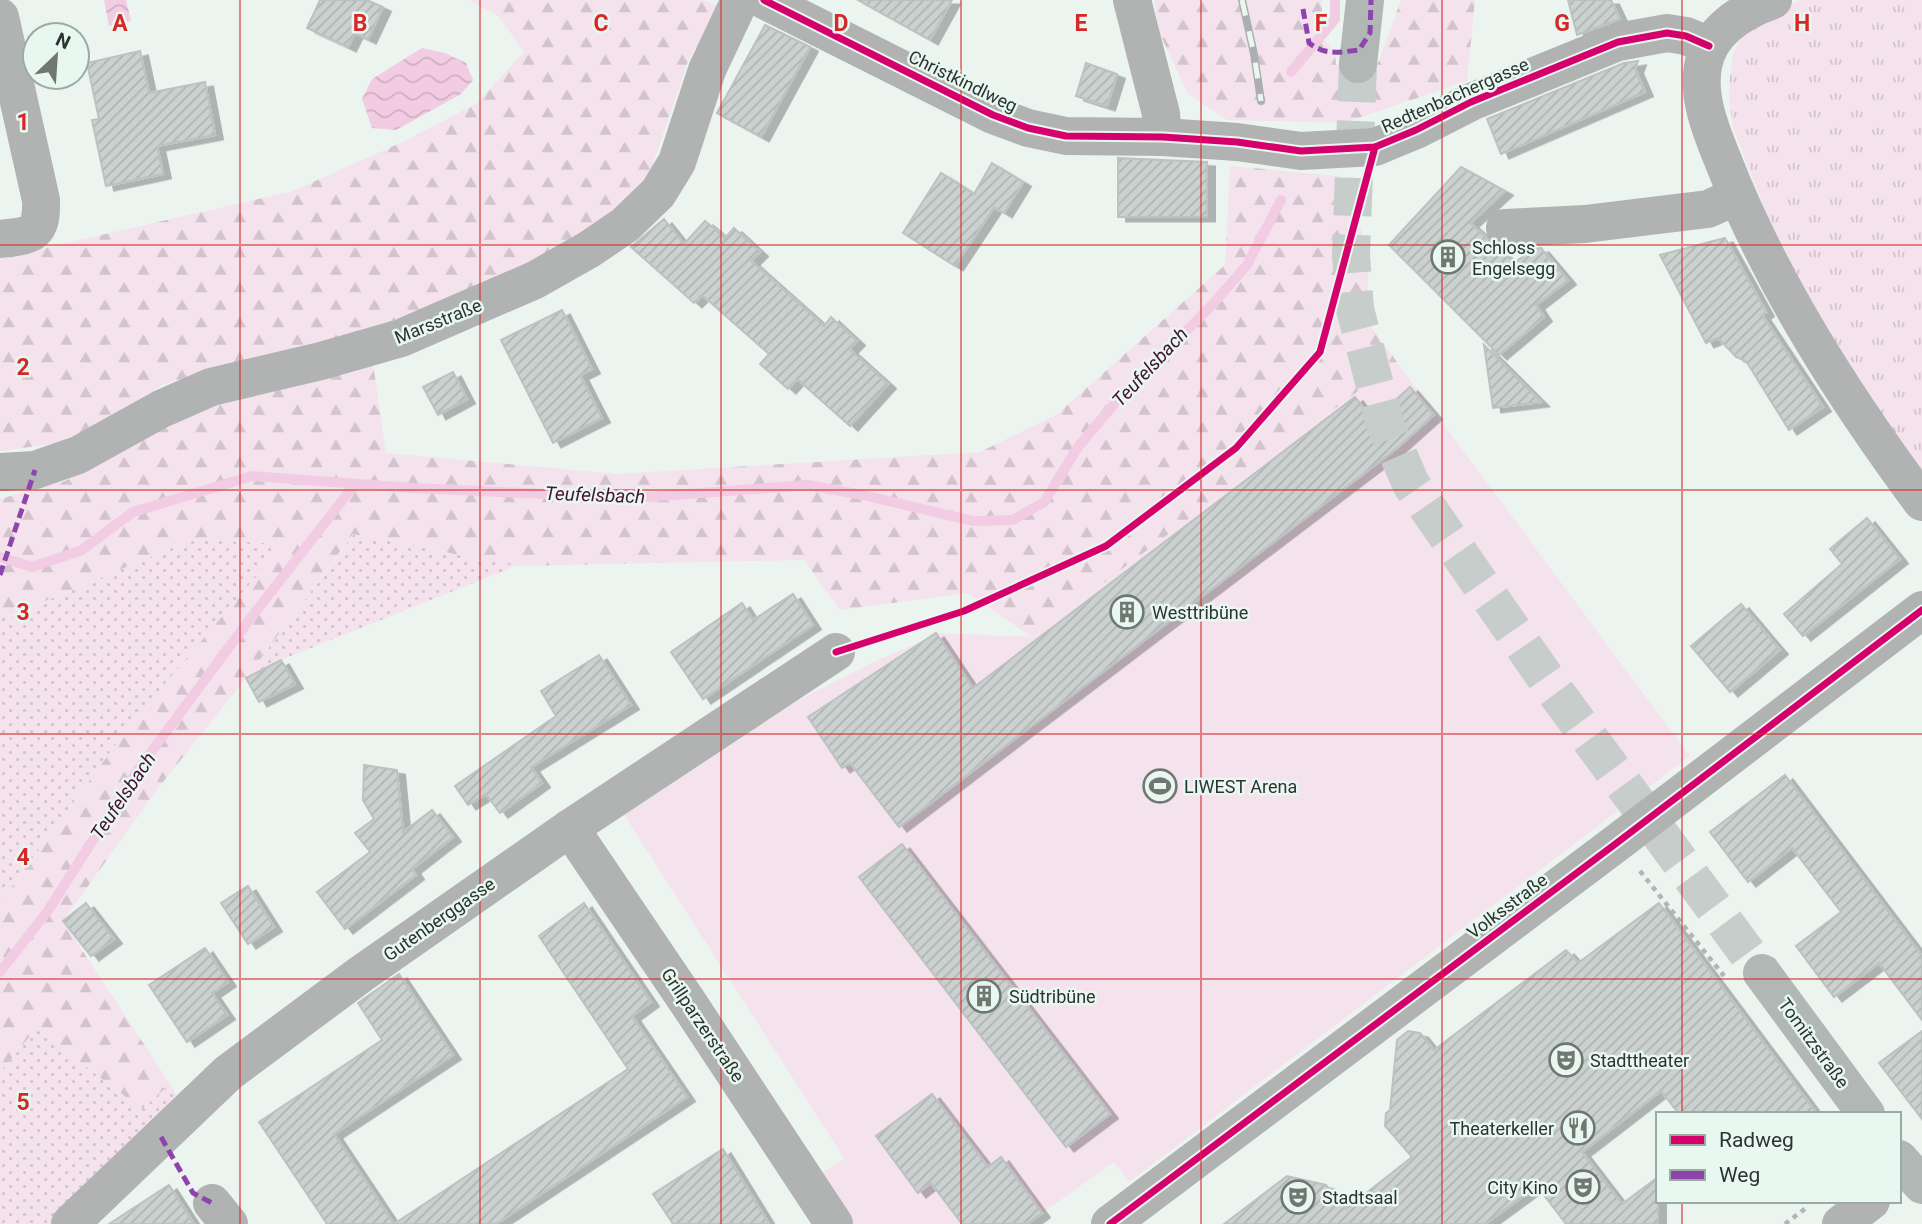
<svg xmlns="http://www.w3.org/2000/svg" width="1922" height="1224" viewBox="0 0 1922 1224" font-family="Roboto,sans-serif">
  <style>
    .grass { fill: url(#grass-dots) }
    .forest { fill: url(#forest-firs) }
    .park { fill: url(#park-tufts) }
    .pitch { fill: #f4e3ed }
    .water { fill: url(#water-waves) }
    .lines { fill: none; stroke-linecap: round; stroke-linejoin: round }
    .stream { stroke: #f2cce2; stroke-width: 10 }
    .building { fill: url(#building-hatch); stroke: #bcc2bf; stroke-width: 2; filter: url(#shadow) }
    .major-tunnel { stroke: #c6cdca; stroke-width: 38; stroke-dasharray: 38 19; stroke-linecap: butt }
    .path { stroke: #b1b5b4; stroke-width: 4.5; stroke-dasharray: 5 5; stroke-linecap: butt }
    .minor { stroke: #b0b3b2; stroke-width: 38 }
    .major { stroke: #b1b7b4; stroke-width: 38 }
    .rail-casing { stroke: #abb0af; stroke-width: 8 }
    .rail { stroke: #e8f8f1; stroke-width: 5; stroke-dasharray: 16; stroke-linecap: butt }
    .quiet { stroke: #8e44ad; stroke-width: 5; stroke-dasharray: 10 5; stroke-linecap: butt }
    .cycleway-casing { stroke: #e8f8f1; stroke-width: 11 }
    .cycleway { stroke: #d6006c; stroke-width: 7 }
    .grid { fill: none; stroke: #d62828; stroke-width: 2; stroke-opacity: 0.55 }
    .labels { text-anchor: middle; dominant-baseline: central; stroke-width: 5; stroke-linejoin: round; paint-order: stroke }
    .street-label { font-size: 18px; fill: #2d3330; stroke: #e8f8f1 }
    .poi-label { font-size: 18px; fill: #2d3330; stroke: #e8f8f1; text-anchor: start }
    .water-label { font-size: 19px; font-style: italic; fill: #471035; stroke: #e8f8f1 }
    .grid-label { font-size: 23px; text-anchor: middle; font-weight: bold; fill: #d62828; stroke: #e8f8f1; stroke-width: 5; stroke-linejoin: round; paint-order: stroke }
  </style>
  <defs>
    <pattern id="grass-dots" width="8" height="8" patternUnits="userSpaceOnUse" patternTransform="scale(1.75)"><rect width="8" height="8" fill="#f4e3ed"/><path d="M2 2h.1M6 6h.1" fill="none" stroke="#d2c3cc" stroke-width="1.8" stroke-linecap="round"/></pattern>
    <pattern id="forest-firs" width="22" height="20" patternUnits="userSpaceOnUse" patternTransform="scale(1.75)"><rect width="22" height="20" fill="#f4e3ed"/><path d="M5 1l3.5 6h-7zM16 11l3.5 6h-7z" fill="#d2c3cc"/></pattern>
    <pattern id="park-tufts" width="24" height="20" patternUnits="userSpaceOnUse" patternTransform="scale(1.75)"><rect width="24" height="20" fill="#f4e3ed"/><path d="M3 7l-1-3M5 7V3M7 7l1-3M15 17l-1-3M17 17v-4M19 17l1-3" fill="none" stroke="#d2c3cc"/></pattern>
    <pattern id="water-waves" width="16" height="10" patternUnits="userSpaceOnUse" patternTransform="scale(1.75)"><rect width="16" height="10" fill="#f2cce2"/><path d="M0 5q4-4 8 0t8 0" fill="none" stroke="#d0b0c2"/></pattern>
    <pattern id="building-hatch" width="6" height="6" patternUnits="userSpaceOnUse" patternTransform="scale(1.75)"><rect width="6" height="6" fill="#cad1ce"/><path d="M-1 1l2-2M0 6l6-6M5 7l2-2" fill="none" stroke="#aeb4b1"/></pattern>
    <filter id="shadow"><feDropShadow dx="8" dy="4.5" stdDeviation="0" flood-color="#0004"/></filter>
  </defs>
  <rect width="100%" height="100%" fill="#ecf4f0"/>
  <!-- grass -->
  <g class="grass">
    <path d="M354,534L516,566L281,660L246,678Z"/>
    <path d="M193,539L285,544L133,721L0,903V614L8,617Z"/>
    <path d="M36,1029L142,1108L170,1084L178,1098L115,1157L50,1224H0V1072Z"/>
  </g>
  <!-- forest -->
  <g class="forest">
    <path d="M470,0H703L718,6L687,64L652,167L626,201L580,238L488,283L369,330L163,384L114,418L52,444L0,451V256L31,251L293,191L409,139L477,103L524,52L499,17Z"/>
    <path d="M1154,0H1322V37L1335,53L1336,65L1378,63L1401,0H1475L1467,81L1344,123L1227,120L1187,93L1160,34Z"/>
    <path d="M1230,166L1339,176L1369,250L1367,321L1397,362L1032,637L967,593L840,610L804,560L516,566L353,534L246,678L156,791L63,921L170,1084L142,1109L36,1029L0,1072V903L133,721L284,544L193,539L7,617L0,614V499L65,481L154,432L235,395L373,363L386,453L617,474L980,452L1057,414L1225,265Z"/>
  </g>
  <!-- park -->
  <path class="park" d="M1799,0H1922V483L1794,284L1733,128L1729,97L1730,75L1733,55L1740,39L1757,23Z"/>
  <!-- pitch -->
  <path class="pitch" d="M1397,362L1690,756L1129,1182L1114,1162L1027,1224H852L819,1175L844,1158L624,815L795,702L876,661L941,633L1032,637Z"/>
  <!-- water -->
  <g class="water">
    <path d="M104,0H126L131,21L109,26Z"/>
    <path d="M422,48L445,53L466,63L473,80L461,94L396,130L372,128L362,99L372,79Z"/>
  </g>
  <g class="lines">
    <!-- stream -->
    <g class="stream">
      <path d="M1291,72L1335,19V0"/>
      <path d="M0,557L32,567L82,550L133,512L252,476L413,488L633,498L807,485L863,495L973,521L1013,520L1044,502L1078,447L1115,403L1212,305L1247,265L1281,200"/>
      <path d="M0,972L47,912L137,771L250,619L355,484"/>
    </g>
  </g>
  <!-- building -->
  <g class="building">
    <path d="M320,0H367L383,7L368,39L355,33L348,47L307,28Z"/>
    <path d="M858,0H952L930,40Z"/>
    <path d="M1568,0H1611L1620,19L1577,35Z"/>
    <path d="M765,25L810,47L761,137L717,113Z"/>
    <path d="M140,51L149,93L205,82L215,135L157,146L163,174L106,186L92,120L99,119L87,63Z"/>
    <path d="M1638,61L1635,69L1645,92L1501,154L1487,119L1624,63Z"/>
    <path d="M1086,63L1117,74L1107,106L1076,96Z"/>
    <path d="M1118,158L1207,162V217H1118Z"/>
    <path d="M992,163L1023,182L1004,213L994,207L955,266L903,233L941,173L974,194Z"/>
    <path d="M1461,167L1505,191L1470,223L1514,263L1533,249L1541,248L1568,280L1536,305L1544,317L1499,355L1389,245Z"/>
    <path d="M664,219L684,244L705,221L725,238L734,228L760,252L751,261L824,326L831,317L857,341L849,349L888,384L850,426L797,379L788,389L760,364L769,354L702,295L694,303L631,247Z"/>
    <path d="M1725,238L1766,312L1762,315L1823,407L1789,430L1746,361L1736,357L1718,338L1706,343L1660,255Z"/>
    <path d="M562,310L592,369L580,375L602,418L553,443L501,340Z"/>
    <path d="M1484,345L1541,402L1493,408Z"/>
    <path d="M453,372L467,399L438,415L423,387Z"/>
    <path d="M1410,387L1434,415L1396,449L899,827L850,763L842,768L808,717L936,633L973,688L1355,397L1373,420Z"/>
    <path d="M1867,518L1900,559L1803,636L1784,614L1842,564L1830,549Z"/>
    <path d="M793,594L813,625L703,699L671,652L742,603L753,620Z"/>
    <path d="M1741,604L1780,650L1730,692L1691,646Z"/>
    <path d="M599,655L631,705L531,767L542,783L500,813L486,794L468,805L455,786L556,716L541,691Z"/>
    <path d="M281,660L295,684L259,702L246,678Z"/>
    <path d="M364,765L397,770L403,832L432,810L453,837L412,869L416,875L345,929L317,892L370,852L355,833L374,819L363,800Z"/>
    <path d="M1785,775L1922,956V1020L1879,963L1834,997L1796,946L1841,912L1792,848L1748,882L1710,832Z"/>
    <path d="M902,844L1110,1114L1066,1147L859,877Z"/>
    <path d="M248,886L274,927L248,944L221,903Z"/>
    <path d="M86,903L114,939L91,956L63,921Z"/>
    <path d="M584,903L651,1002L632,1016L687,1097L496,1224H394L628,1069L539,936Z"/>
    <path d="M1659,903L1817,1114H1679L1661,1091L1582,1152L1622,1204L1658,1177V1224H1566L1537,1186L1485,1224H1224L1287,1176L1326,1185L1346,1209L1412,1157L1385,1126L1386,1113L1390,1110L1397,1040L1408,1031L1420,1033L1434,1050L1566,950L1578,963Z"/>
    <path d="M205,948L228,982L212,993L227,1015L187,1042L149,985Z"/>
    <path d="M399,974L453,1055L334,1134L394,1224H327L259,1122L382,1040L358,1003Z"/>
    <path d="M1922,1031V1119L1879,1063Z"/>
    <path d="M932,1094L988,1167L1001,1157L1042,1213L1027,1224H962L931,1183L918,1193L876,1136Z"/>
    <path d="M723,1149L769,1224H673L653,1194Z"/>
    <path d="M169,1185L194,1224H109Z"/>
  </g>
  <g class="lines">
    <!-- major-tunnel -->
    <path class="major-tunnel" d="M1358,64L1351,255L1355,309L1385,424L1411,484L1554,690L1762,973"/>
    <!-- path -->
    <g class="path">
      <path d="M1640,871L1724,976"/>
      <path d="M1785,1224L1806,1208"/>
    </g>
    <!-- minor -->
    <g class="minor">
      <path d="M764,0L993,115L1028,128L1066,136L1163,137L1237,142L1301,151L1375,147L1416,130L1471,102L1618,42L1667,33L1686,36L1709,46"/>
      <path d="M1132,0L1161,114L1163,137"/>
      <path d="M1773,0C1742,11 1709,31 1703,66C1697,99 1712,133 1724,163C1772,285 1845,398 1922,502"/>
      <path d="M0,17L41,200C42,236 32,235 0,239"/>
      <path d="M1505,228L1585,224L1708,209L1737,196"/>
      <path d="M0,472L35,470L78,455L161,409L211,387L321,361L401,338L535,280L588,250L625,225L658,193L677,162L707,70L740,0"/>
      <path d="M570,828L689,1004L834,1224"/>
      <path d="M212,1203L229,1224"/>
      <path d="M70,1224L228,1073L361,974L570,828L836,652"/>
      <path d="M1110,1224L1618,842L1922,610"/>
      <path d="M1841,1224L1871,1201"/>
    </g>
    <!-- major -->
    <g class="major">
      <path d="M1358,64L1365,0"/>
      <path d="M1762,973L1866,1114"/>
      <path d="M1899,1159L1922,1185"/>
    </g>
    <defs>
      <path id="rail" d="M1242,0L1254,54L1261,101"/>
    </defs>
    <!-- rail casing -->
    <use href="#rail" class="rail-casing"/>
    <!-- rail -->
    <use href="#rail" class="rail"/>
    <!-- quiet -->
    <g class="quiet">
      <path d="M1303,9L1309,43C1326,56 1340,52 1359,50L1370,33L1371,0"/>
      <path d="M0,575L35,470"/>
      <path d="M161,1137L193,1193L212,1203"/>
    </g>
    <defs>
      <g id="cycleway">
        <path d="M764,0L993,115L1028,128L1066,136L1163,137L1237,142L1301,151L1375,147L1416,130L1471,102L1618,42L1667,33L1686,36L1709,46"/>
        <path d="M836,652L964,611L1106,546L1236,448L1320,352L1375,147"/>
        <path d="M1110,1224L1618,842L1922,610"/>
      </g>
    </defs>
    <!-- cycleway casing -->
    <use href="#cycleway" class="cycleway-casing"/>
    <!-- cycleway -->
    <use href="#cycleway" class="cycleway"/>
  </g>
  <!-- grid -->
  <path class="grid" d="M240,0V1224M480,0V1224M721,0V1224M961,0V1224M1201,0V1224M1442,0V1224M1682,0V1114M0,245H1922M0,490H1922M0,734H1922M0,979H1922M1682,1201V1224"/>
  <!-- icons -->
  <defs>
    <symbol id="building-ring" viewBox="-11 -11 22 22"><circle r="9.5" fill="#e8f8f1" stroke="#707773" stroke-width="1.5"/><path d="M-4-6H4V6H1V3H-1V6H-4ZM-2.5-4.3h1.7v1.8h-1.7ZM.8-4.3h1.7v1.8H.8ZM-2.5-1h1.7V.8h-1.7ZM.8-1h1.7V.8H.8Z" fill="#707773"/></symbol>
    <symbol id="stadium-ring" viewBox="-11 -11 22 22"><circle r="9.5" fill="#e8f8f1" stroke="#707773" stroke-width="1.5"/><path d="M0-5a6.5 5 0 1 0 0 10a6.5 5 0 1 0 0-10ZM-3.5-1.8h7v3.6h-7Z" fill="#707773"/></symbol>
    <symbol id="theatre-ring" viewBox="-11 -11 22 22"><circle r="9.5" fill="#e8f8f1" stroke="#707773" stroke-width="1.5"/><path d="M-5-5.5Q0-4 5-5.5V0Q5 5 0 6Q-5 5-5 0ZM-3.3-2.5H-1v1.5H-3.3ZM1-2.5H3.3v1.5H1ZM-2.8 1Q0 5.5 2.8 1Z" fill="#707773"/></symbol>
    <symbol id="restaurant-ring" viewBox="-11 -11 22 22"><circle r="9.5" fill="#e8f8f1" stroke="#707773" stroke-width="1.5"/><path d="M-5-6h1v4h1v-4h1v4h1v-4h1v5L-1.5 .5V6h-2V.5L-5-1ZM5-6V6H3V1.5H1.5Q1.5-4 5-6Z" fill="#707773"/></symbol>
  </defs>
  <g fill-rule="evenodd">
    <use href="#building-ring" x="1429" y="238" width="38" height="38"/>
    <use href="#building-ring" x="1108" y="593" width="38" height="38"/>
    <use href="#stadium-ring" x="1141" y="767" width="38" height="38"/>
    <use href="#building-ring" x="965" y="977" width="38" height="38"/>
    <use href="#theatre-ring" x="1547" y="1041" width="38" height="38"/>
    <use href="#restaurant-ring" x="1559" y="1109" width="38" height="38"/>
    <use href="#theatre-ring" x="1564" y="1168" width="38" height="38"/>
    <use href="#theatre-ring" x="1279" y="1178" width="38" height="38"/>
  </g>
  <g class="labels">
    <!-- street labels -->
    <g class="street-label">
      <text transform="translate(963 81) rotate(26)">Christkindlweg</text>
      <text transform="translate(1455 95) rotate(-24)">Redtenbachergasse</text>
      <text transform="translate(438 321) rotate(-22)">Marsstraße</text>
      <text transform="translate(1507 906) rotate(-37)">Volksstraße</text>
      <text transform="translate(439 919) rotate(-35)">Gutenberggasse</text>
      <text transform="translate(703 1025) rotate(56)">Grillparzerstraße</text>
      <text transform="translate(1814 1043) rotate(54)">Tomitzstraße</text>
    </g>
    <!-- poi labels -->
    <g class="poi-label">
      <text x="1472" y="247">Schloss<tspan x="1472" dy="21">Engelsegg</tspan></text>
      <text x="1152" y="612">Westtribüne</text>
      <text x="1184" y="786">LIWEST Arena</text>
      <text x="1009" y="996">Südtribüne</text>
      <text x="1590" y="1060">Stadttheater</text>
      <text x="1554" y="1128" text-anchor="end">Theaterkeller</text>
      <text x="1558" y="1187" text-anchor="end">City Kino</text>
      <text x="1322" y="1197">Stadtsaal</text>
    </g>
    <!-- water labels -->
    <g class="water-label">
      <text transform="translate(1150 367) rotate(-47)">Teufelsbach</text>
      <text transform="translate(595 495) rotate(2)">Teufelsbach</text>
      <text transform="translate(123 796) rotate(-56)">Teufelsbach</text>
    </g>
  </g>
  <g class="grid-label">
    <text x="120" y="31">A</text>
    <text x="360" y="31">B</text>
    <text x="601" y="31">C</text>
    <text x="841" y="31">D</text>
    <text x="1081" y="31">E</text>
    <text x="1321" y="31">F</text>
    <text x="1562" y="31">G</text>
    <text x="1802" y="31">H</text>
    <text x="23" y="130">1</text>
    <text x="23" y="375">2</text>
    <text x="23" y="620">3</text>
    <text x="23" y="865">4</text>
    <text x="23" y="1110">5</text>
  </g>
  <!-- legend -->
  <rect x="1656" y="1112" width="245" height="91" fill="#e8f8f1" stroke="#9da9a4" stroke-width="2"/>
  <rect x="1670" y="1135" width="35" height="10" fill="#d6006c" stroke="#9da9a4" stroke-width="2"/>
  <text x="1719" y="1147" font-size="21" fill="#2d3330">Radweg</text>
  <rect x="1670" y="1170" width="35" height="10" fill="#8e44ad" stroke="#9da9a4" stroke-width="2"/>
  <text x="1719" y="1182" font-size="21" fill="#2d3330">Weg</text>
  <!-- north arrow -->
  <g transform="translate(56 56) rotate(25)"><circle r="33" fill="#e8f8f1" stroke="#9da9a4" stroke-width="2"/>
  <path d="M0-5L12 26L0 18L-12 26Z" fill="#707773"/>
  <text y="-10" font-size="19" font-weight="bold" text-anchor="middle" fill="#2d3330">N</text>
  </g>
</svg>
